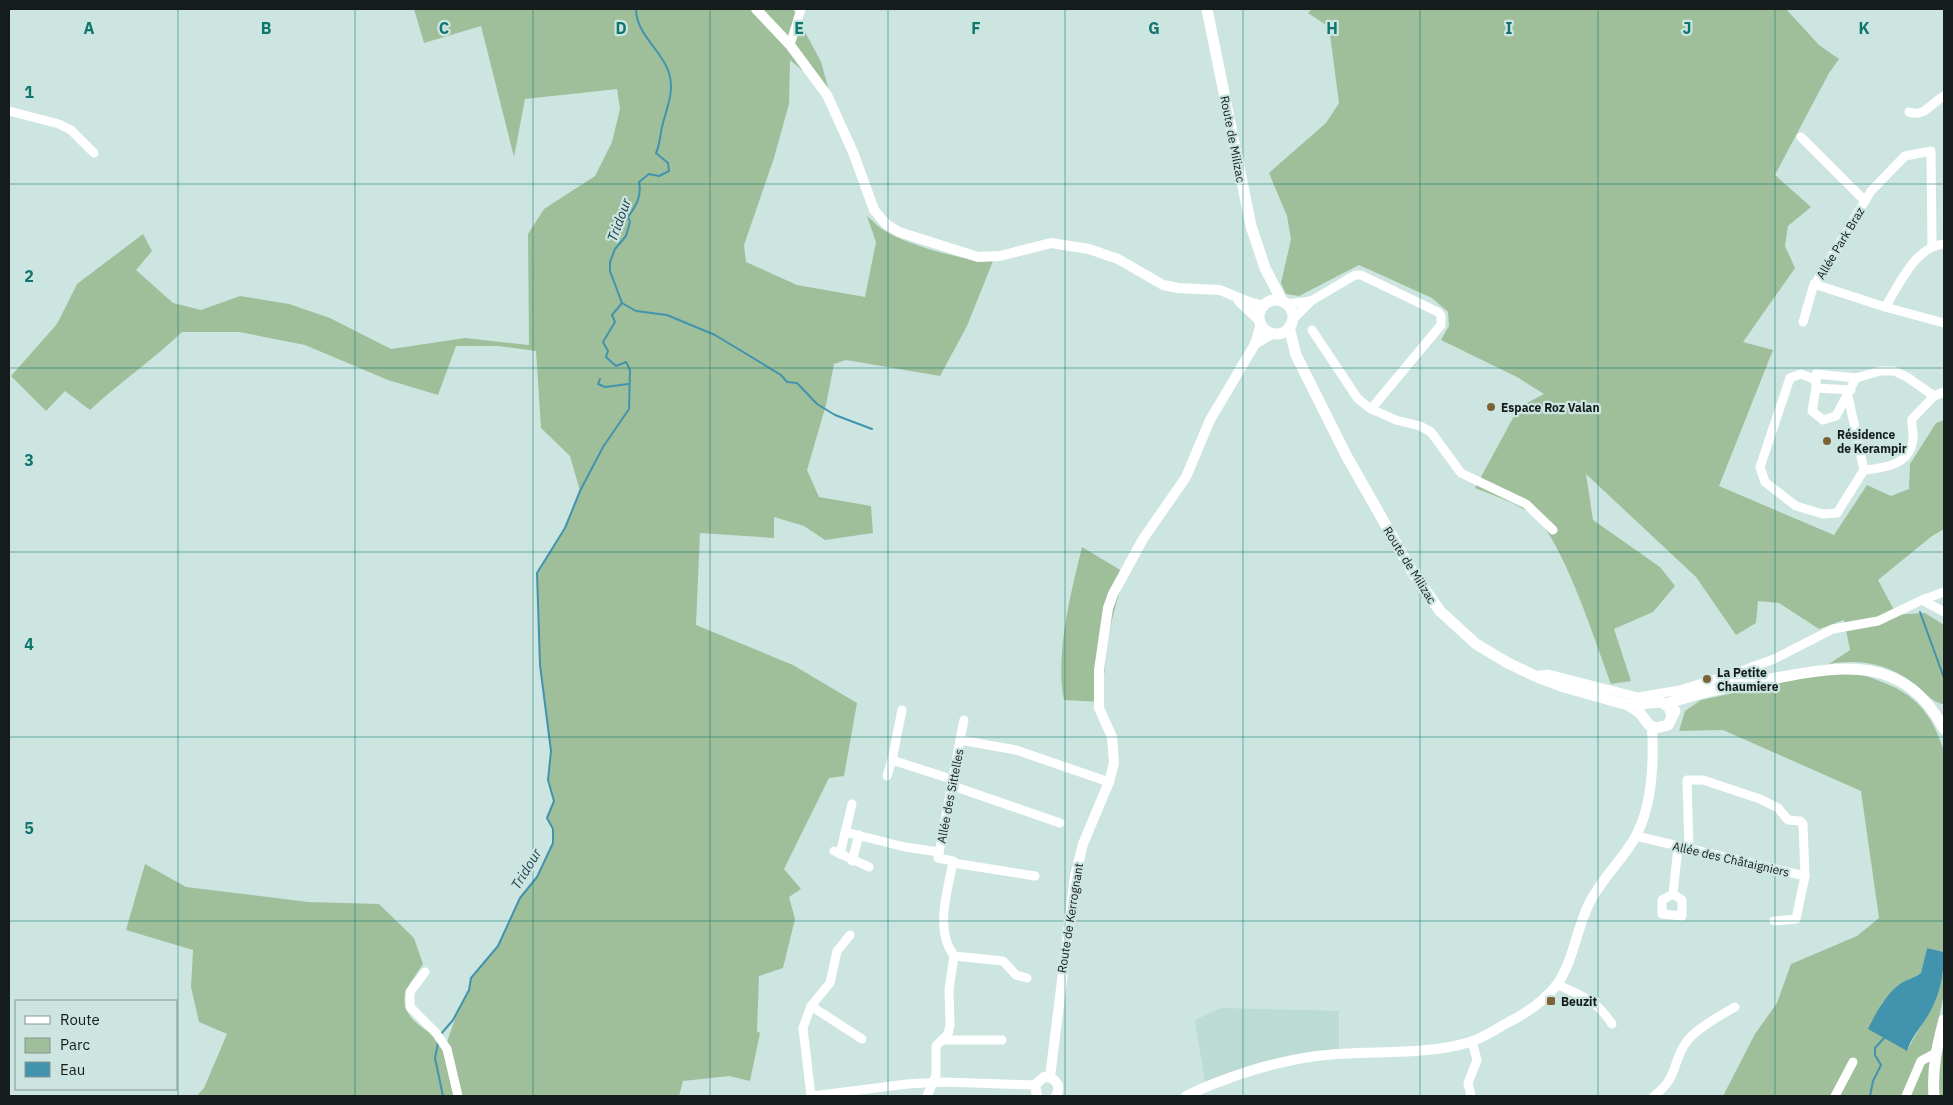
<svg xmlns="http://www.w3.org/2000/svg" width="1953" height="1105" viewBox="0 0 1953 1105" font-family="'IBM Plex Sans',sans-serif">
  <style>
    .built { fill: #bbdbd4 }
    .green { fill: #9fbf9a }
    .water { fill: #4293ae }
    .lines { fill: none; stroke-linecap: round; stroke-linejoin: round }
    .stream { stroke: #4293ae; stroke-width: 2 }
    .minor { stroke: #fff; stroke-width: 9 }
    .tertiary { stroke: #fff; stroke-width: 10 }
    .secondary { stroke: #fff; stroke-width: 11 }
    .grid { fill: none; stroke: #0f766e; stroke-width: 1; stroke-opacity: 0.55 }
    .poi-dot { fill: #7d6234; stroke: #cde5e0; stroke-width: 2 }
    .labels { text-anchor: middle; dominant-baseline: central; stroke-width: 4.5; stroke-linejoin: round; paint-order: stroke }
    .street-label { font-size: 12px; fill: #141d1b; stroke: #cde5e0 }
    .poi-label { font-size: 12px; font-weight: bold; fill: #141d1b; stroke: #cde5e0; text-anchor: start }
    .water-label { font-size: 14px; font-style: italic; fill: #1c414d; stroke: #cde5e0 }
    .grid-label { font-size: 16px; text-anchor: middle; font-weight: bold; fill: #0f766e; stroke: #cde5e0; stroke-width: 4.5; stroke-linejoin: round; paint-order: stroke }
  </style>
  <rect width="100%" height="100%" fill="#cde5e0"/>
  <!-- built -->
  <path class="built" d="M1222,1008L1339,1011V1050L1205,1082L1195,1020Z"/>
  <!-- green -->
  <g class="green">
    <path d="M414,9H793L821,62L830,94L790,60L789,104L774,158L744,245L746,262L797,285L865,297L876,242L867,216C872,220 876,225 882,229C903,244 967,262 993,261L967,326L940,376L846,360L834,364L826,405L807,470L819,497L871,506L873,533L825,540L804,526L774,517V538L700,533L696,625L793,665L857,703L844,776L829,778L784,869L801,889L789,897L795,919L783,968L759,976L757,1031L760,1033L750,1081L729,1076L683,1081L679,1096H197L204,1088L227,1034L199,1022L191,987L193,950L126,930L145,864L186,887L308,902L379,904L414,938L423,964C418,972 410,982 406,991C397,1017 428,1032 447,1042L458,1010L469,990L471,978L498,946L520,898L537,877L553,843V829L547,818L554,801L548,780L551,751L540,665L537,573L565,528L580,491L570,456L541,428L536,351L498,346H456L438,395L388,380L305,345L239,332H182C153,360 120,382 90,410L65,391L46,411L11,376L57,324L77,284L143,234L152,251L136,270L173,303L201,310L240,296L289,304L330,318L391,349L465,338L529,345L528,234L544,209L595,176L612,142L620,109L617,89L525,99L514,157L481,26L424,43Z"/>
    <path d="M1312,9H1786L1819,45L1839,59L1829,73L1775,175L1811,207L1788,226L1785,246L1795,268L1743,342L1773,350L1719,486L1834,535L1867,485L1891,496L1909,489L1910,464L1936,423L1944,420V529L1932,536L1878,580L1894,610L1892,615L1925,613L1944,625V704C1931,703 1924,690 1913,683C1886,663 1861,659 1829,664L1850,650L1844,620L1819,629L1779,603L1758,601L1756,623L1736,635L1696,577L1586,474L1593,520L1660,567L1675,586L1653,612L1614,629L1631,681L1611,684C1597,646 1562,538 1534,516C1517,503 1495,496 1475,488L1519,407L1544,394L1517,377L1441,340L1449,326L1448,312L1432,298L1359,265L1299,296L1286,294L1281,283L1291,239L1287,216L1269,173L1326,123L1339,103L1329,27L1308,13Z"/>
    <path d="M1082,547L1127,574C1109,613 1105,659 1102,702L1064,700C1055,654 1071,592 1082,547Z"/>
    <path d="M1854,672C1903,688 1927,698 1944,751V952L1927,948L1921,973L1901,984L1881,1004L1907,1050L1935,1002L1944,969V994L1937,1026L1944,1027V1096H1723L1755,1034L1777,1003L1791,964L1857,936L1879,918L1861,791L1723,730L1679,731L1685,711L1701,700L1809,677Z"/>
  </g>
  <!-- water -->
  <path class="water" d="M1927,948L1944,952C1944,974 1940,997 1927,1017C1920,1028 1911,1038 1907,1051L1868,1029C1876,1013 1885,995 1900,984C1906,980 1914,978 1921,973Z"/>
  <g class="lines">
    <!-- stream -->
    <g class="stream">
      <path d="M622,303L610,271V262L615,249L626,236L630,222L628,217C636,206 642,196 639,182L649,174L659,176L669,171L668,163L656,153C660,144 660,136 662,127C666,109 675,92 669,73C663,51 636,35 636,9"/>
      <path d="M622,303L636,311L667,315L715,335L781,375L787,382L797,383L817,404L835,415L872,429"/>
      <path d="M600,379L598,384L605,387L628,384"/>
      <path d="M1920,612L1944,678"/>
      <path d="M441,1034L453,1020L469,990L471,978L498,946L520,898L537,877L553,843V829L547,818L554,801L548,780L551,751L540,665L537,573L565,528L580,491L603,447L629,409L630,370L626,362L616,366L606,357L608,351L603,342L615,322L612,315L622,303"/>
      <path d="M438,1043L435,1058L443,1096"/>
      <path d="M1870,1096L1873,1081L1881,1065L1875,1055V1048L1884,1038"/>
    </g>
    <!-- minor -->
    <g class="minor">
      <path d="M790,45L801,9"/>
      <path d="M9,111L59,124L71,130L94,153"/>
      <path d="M1909,112C1924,118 1931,103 1944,96"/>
      <path d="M1801,137L1865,201L1815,284"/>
      <path d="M1865,201L1871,191L1905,156L1931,151L1932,247"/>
      <path d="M1286,304L1311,301"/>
      <path d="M1885,307L1944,323"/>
      <path d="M1293,319L1311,301L1355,275H1361L1438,312L1441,316V325L1371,409L1396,420L1420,426L1431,432L1461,473L1526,504L1553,530"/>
      <path d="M1803,322L1814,284L1885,307C1899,286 1915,246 1944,244"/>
      <path d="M1312,330L1358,399L1371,409"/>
      <path d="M1816,380L1801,374L1790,378L1760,467L1765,482L1796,506L1823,514L1837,513L1864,470L1848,396"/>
      <path d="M1816,388V374L1856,378L1880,371H1894L1907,377L1934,396"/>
      <path d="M1851,390L1816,388L1812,411L1823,420L1836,416L1856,378"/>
      <path d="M1864,470C1885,468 1910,465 1913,439C1914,431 1911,426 1912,419L1934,396L1944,392"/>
      <path d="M1922,600L1944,612"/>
      <path d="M1535,676L1548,674L1638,697L1680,690L1738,672"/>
      <path d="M1730,686L1734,676L1741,671L1774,659L1833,629L1878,621L1922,600L1944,592"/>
      <path d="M902,710L892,760L954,780"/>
      <path d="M960,740L964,720"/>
      <path d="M887,776L892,760"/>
      <path d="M953,786L1060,823"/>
      <path d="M845,832L905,847L939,852"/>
      <path d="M1636,836L1805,876"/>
      <path d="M1689,849L1687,780H1703L1760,799L1778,808L1788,820L1800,821L1803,824L1805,876L1796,919L1774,921"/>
      <path d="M834,851L869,867"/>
      <path d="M840,854L852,804"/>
      <path d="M852,861L859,835"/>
      <path d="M953,863L1035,876"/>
      <path d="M1673,894L1682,900V916L1662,914V900L1673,894L1678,847"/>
      <path d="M954,956L1003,961L1016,975L1027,978"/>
      <path d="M425,972L410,992V1007L436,1033L447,1049L458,1096"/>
      <path d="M1557,984C1582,997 1595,998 1612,1024"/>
      <path d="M811,1006L862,1039"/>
      <path d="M942,1040H1002"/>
      <path d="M811,1096L803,1028L811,1006L830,983L837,951L850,935"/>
      <path d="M813,1096L907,1084L944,1082L1035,1085"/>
      <path d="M927,1096L936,1075V1046L948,1034L950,1025L949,989L954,956C934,929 948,891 953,861L938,858L960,740L1016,750L1109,782"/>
      <path d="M1471,1096L1468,1083L1477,1060L1472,1041"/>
      <path d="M1654,1096C1679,1076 1671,1066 1685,1044C1693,1030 1721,1015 1735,1007"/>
      <path d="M1835,1096L1853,1062"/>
      <path d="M1906,1096L1921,1061L1934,1054"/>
    </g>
    <!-- tertiary -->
    <g class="tertiary">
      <path d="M756,9L790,45L827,95L853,152L874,210L886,224L899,232L978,257L1000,256L1051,243L1089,249L1118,259L1163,285L1178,288L1220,290L1249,302L1264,306"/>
      <path d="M1239,301L1259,320"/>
      <path d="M1255,344L1273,333"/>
      <path d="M1050,1077L1075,876L1083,844L1109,782L1114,763L1112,737L1099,708V670L1108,608L1113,594L1143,539L1186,477L1210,420L1255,344L1261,324"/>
      <path d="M1037,1096L1035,1085L1044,1077C1055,1077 1062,1085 1056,1096"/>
      <path d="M1186,1096C1225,1077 1273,1062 1316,1056C1366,1049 1421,1057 1470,1042C1483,1038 1495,1030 1507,1023C1525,1014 1542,1003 1555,987C1574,963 1576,927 1591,900C1602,879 1620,862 1633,841C1652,810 1654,763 1652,727"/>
    </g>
    <!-- secondary -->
    <g class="secondary">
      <path d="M1207,9L1251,226L1265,268L1282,301"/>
      <circle cx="1276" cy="317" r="17"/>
      <path d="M1289,327L1296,355L1346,455L1413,573L1440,611L1476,644L1508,663L1535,676L1564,687L1628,705L1661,702L1669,707L1672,716"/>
      <path d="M1666,704C1700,692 1734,685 1770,679C1841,666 1904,653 1944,729"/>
      <path d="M1628,705L1640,713L1649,725L1656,728L1668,725L1675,711"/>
      <path d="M1934,1096C1932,1068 1937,1046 1944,1020"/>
    </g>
  </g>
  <!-- grid -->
  <path class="grid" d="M178,9V1096M355,9V1096M533,9V1096M710,9V1096M888,9V1096M1065,9V1096M1243,9V1096M1420,9V1096M1598,9V1096M1775,9V1096M9,184H1944M9,368H1944M9,552H1944M9,737H1944M9,921H1944"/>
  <!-- markers -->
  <g class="poi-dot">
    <circle cx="1491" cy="407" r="5"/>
    <circle cx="1827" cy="441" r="5"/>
    <circle cx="1707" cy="679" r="5"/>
    <rect x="1546" y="996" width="10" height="10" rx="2.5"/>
  </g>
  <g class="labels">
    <!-- street labels -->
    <g class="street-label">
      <text transform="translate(1233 139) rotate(79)">Route de Milizac</text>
      <text transform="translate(1840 243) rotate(-59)">Allée Park Braz</text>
      <text transform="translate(1410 565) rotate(58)">Route de Milizac</text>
      <text transform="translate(950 796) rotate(-79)">Allée des Sittelles</text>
      <text transform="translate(1731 859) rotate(13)">Allée des Châtaigniers</text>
      <text transform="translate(1070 918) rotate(-81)">Route de Kerrognant</text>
    </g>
    <!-- poi labels -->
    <g class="poi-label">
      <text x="1501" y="407">Espace Roz Valan</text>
      <text x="1837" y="434">Résidence<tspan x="1837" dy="14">de Kerampir</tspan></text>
      <text x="1717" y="672">La Petite<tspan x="1717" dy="14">Chaumiere</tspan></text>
      <text x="1561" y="1001">Beuzit</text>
    </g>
    <!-- water labels -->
    <g class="water-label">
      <text transform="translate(619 220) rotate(-70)">Tridour</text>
      <text transform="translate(526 869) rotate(-59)">Tridour</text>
    </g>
  </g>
  <g class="grid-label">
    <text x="89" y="34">A</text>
    <text x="266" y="34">B</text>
    <text x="444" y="34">C</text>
    <text x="621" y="34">D</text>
    <text x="799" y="34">E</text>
    <text x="976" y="34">F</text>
    <text x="1154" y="34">G</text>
    <text x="1332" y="34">H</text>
    <text x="1509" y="34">I</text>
    <text x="1687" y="34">J</text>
    <text x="1864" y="34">K</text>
    <text x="29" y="98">1</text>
    <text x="29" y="282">2</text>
    <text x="29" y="466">3</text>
    <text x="29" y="650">4</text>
    <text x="29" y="834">5</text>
  </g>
  <!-- border -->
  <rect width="1953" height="1105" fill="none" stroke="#141d1b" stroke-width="20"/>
  <!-- legend -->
  <rect x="15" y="1000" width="162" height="90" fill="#cde5e0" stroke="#839591"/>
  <rect x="25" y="1016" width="25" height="8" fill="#ffffff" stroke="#839591"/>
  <text x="60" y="1025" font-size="15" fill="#141d1b">Route</text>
  <rect x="25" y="1038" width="25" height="15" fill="#9fbf9a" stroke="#839591"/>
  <text x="60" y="1050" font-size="15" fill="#141d1b">Parc</text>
  <rect x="25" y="1062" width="25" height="15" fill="#4293ae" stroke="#839591"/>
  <text x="60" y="1075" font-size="15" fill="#141d1b">Eau</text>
</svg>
